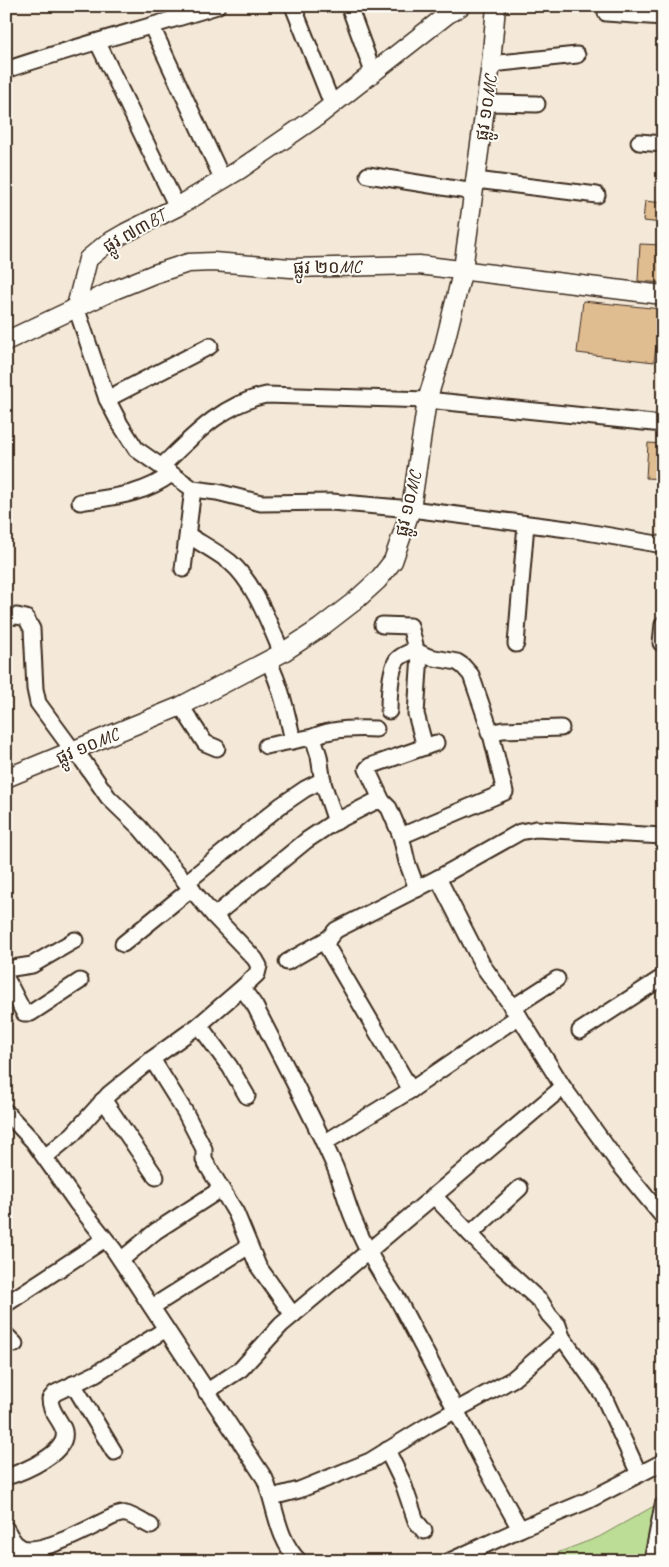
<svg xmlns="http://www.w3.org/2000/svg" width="669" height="1567" viewBox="0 0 669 1567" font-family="Caveat,'Noto Sans Khmer',sans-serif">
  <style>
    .green { fill: #bcdd96; stroke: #7c845a }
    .building { fill: #e0bc91; stroke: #3b2a1e }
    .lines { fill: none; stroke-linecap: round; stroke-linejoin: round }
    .minor-casing { stroke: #3b2a1e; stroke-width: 19 }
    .tertiary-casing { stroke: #3b2a1e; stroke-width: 21 }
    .minor { stroke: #fdfcf7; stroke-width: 15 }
    .tertiary { stroke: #fdfcf7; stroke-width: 18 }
    .labels { text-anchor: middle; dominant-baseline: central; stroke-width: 4; stroke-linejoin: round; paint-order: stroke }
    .street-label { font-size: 18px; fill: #3b2a1e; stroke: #fdfcf7 }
  </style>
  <rect width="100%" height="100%" fill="#f4e9d8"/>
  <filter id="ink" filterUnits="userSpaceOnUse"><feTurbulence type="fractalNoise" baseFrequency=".02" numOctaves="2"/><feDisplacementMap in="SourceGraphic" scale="10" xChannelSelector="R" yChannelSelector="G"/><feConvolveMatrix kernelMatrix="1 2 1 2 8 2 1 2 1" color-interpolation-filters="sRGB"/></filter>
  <g filter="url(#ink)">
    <!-- green -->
    <path class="green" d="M663,1501V1561H536L599,1537Z"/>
    <!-- building -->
    <g class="building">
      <path d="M645,201L663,203V223L643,221Z"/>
      <path d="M640,244L663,245V283L638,281Z"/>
      <path d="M583,301L661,309L654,362L577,353Z"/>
      <path d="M648,443L663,444V479L646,478Z"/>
    </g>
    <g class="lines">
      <defs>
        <g id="minor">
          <path d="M293,6L332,104"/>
          <path d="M349,6L373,72"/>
          <path d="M606,13L663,17"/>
          <path d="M152,27L223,180"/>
          <path d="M98,43L177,207"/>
          <path d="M491,64L577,55"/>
          <path d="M6,70C76,46 147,28 217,6"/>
          <path d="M486,103L537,104"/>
          <path d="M639,142L663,144"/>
          <path d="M368,175L474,192"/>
          <path d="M476,180L597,195"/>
          <path d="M76,307L107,399L120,424L136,449L193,489L217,492L261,503L332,502L411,509L575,530L663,545"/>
          <path d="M107,399L210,346"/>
          <path d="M162,466C193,436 222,404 266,395L427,400L663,424"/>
          <path d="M80,502C112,497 144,495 171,474"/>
          <path d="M188,535C202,544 217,552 230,562C255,583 269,624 282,653"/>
          <path d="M183,569L193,489"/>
          <path d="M6,617L17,616L26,618L32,629L35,689L38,703L74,752L83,761L108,797L140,828L214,916L255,959L259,966L257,974L242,988L199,1025L152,1059L109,1094L73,1134L45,1157"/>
          <path d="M382,625L410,626L415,645L414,650"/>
          <path d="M661,643L663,624"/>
          <path d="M516,644L526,524"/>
          <path d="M420,654L416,714L425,747"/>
          <path d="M268,660C281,686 287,713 293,741"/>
          <path d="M181,706L205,743L217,748"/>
          <path d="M389,711C389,699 390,670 397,660C401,655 408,653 414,650"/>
          <path d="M489,733L503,730L561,728"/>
          <path d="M313,737L319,756L323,783L336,822"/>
          <path d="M266,746L313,737C331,728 356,728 376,729"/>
          <path d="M401,836L505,792L490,730L471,675L463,666L457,662L429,657L414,650"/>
          <path d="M438,878L483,966L519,1016L563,1087L619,1164L663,1217"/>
          <path d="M187,882L280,806L305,789L323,780"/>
          <path d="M417,889L407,862L401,836L389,808L382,801L367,769L370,766L436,743"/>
          <path d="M214,916L307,840L331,824L374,802L382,801"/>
          <path d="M123,944L192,888"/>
          <path d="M287,962L329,938"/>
          <path d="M6,969L32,965L75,940"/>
          <path d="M6,978L24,1013H31L80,981"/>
          <path d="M242,988L255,1006C282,1060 311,1112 335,1167C342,1184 346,1201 353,1218C364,1246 380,1274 397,1298L490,1475L520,1529"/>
          <path d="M512,1008L557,979"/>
          <path d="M199,1025L230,1067L247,1096"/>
          <path d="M580,1031L663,977"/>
          <path d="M152,1059L185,1112L204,1149V1160L236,1213L258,1266L293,1315"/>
          <path d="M411,1090L326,945L329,938L336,930L438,878L520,832L536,829L663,836"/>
          <path d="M102,1101L107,1105L156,1177"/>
          <path d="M6,1112L33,1141L76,1202L114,1250L265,1479C276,1507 277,1539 299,1561"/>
          <path d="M324,1143L411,1090L519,1016"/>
          <path d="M434,1196L494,1259L541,1302L549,1315L558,1325L562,1337L603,1395L639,1474"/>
          <path d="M470,1234L520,1188"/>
          <path d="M121,1260L156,1231L221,1189"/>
          <path d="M6,1304L105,1239"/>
          <path d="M152,1307L249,1246"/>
          <path d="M6,1335L15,1344"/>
          <path d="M73,1384L114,1452"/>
          <path d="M206,1392L241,1369L281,1325L563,1087"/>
          <path d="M387,1450L403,1483L416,1521L424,1531"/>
          <path d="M6,1477C23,1472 69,1453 64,1431C61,1420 50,1412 50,1399L55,1393L95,1374L166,1329"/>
          <path d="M272,1497L299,1490L370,1461L427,1426L513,1379L562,1337"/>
          <path d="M6,1529C10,1535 13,1543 20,1547C39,1556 86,1530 104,1521C110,1518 119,1513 126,1514C132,1515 144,1523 151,1526"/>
          <path d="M6,1557L19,1546"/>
          <path d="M450,1561L520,1529L587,1501L663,1462"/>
          <path d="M652,1561L663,1505"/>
        </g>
        <g id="tertiary">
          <path d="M76,307L88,259L106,244L125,233L177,207L239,170L318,116L448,14L461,6"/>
          <path d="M6,341L112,291L154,274L188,263L213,262L291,268L419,265L663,295"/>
          <path d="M6,778L181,706L282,653L320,628L355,601L378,580L393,561L411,509L427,400L443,350L463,269L491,64L496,6"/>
        </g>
      </defs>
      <!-- minor casing -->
      <use href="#minor" class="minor-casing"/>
      <!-- tertiary casing -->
      <use href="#tertiary" class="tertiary-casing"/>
      <!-- minor -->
      <use href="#minor" class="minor"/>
      <!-- tertiary -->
      <use href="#tertiary" class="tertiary"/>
    </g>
  </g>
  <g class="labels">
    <!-- street labels -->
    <g class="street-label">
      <text transform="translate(486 108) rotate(-82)">ផ្លូវ ១០MC</text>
      <text transform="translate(134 231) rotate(-30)">ផ្លូវ ៧៣BT</text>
      <text transform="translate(327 267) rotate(-1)">ផ្លូវ ២០MC</text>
      <text transform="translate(408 504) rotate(-77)">ផ្លូវ ១០MC</text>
      <text transform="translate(87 746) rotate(-23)">ផ្លូវ ១០MC</text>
    </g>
  </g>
  <!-- margin -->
  <rect width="669" height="1567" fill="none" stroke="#fdfcf7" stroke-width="25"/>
  <rect x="12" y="12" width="644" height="1542" fill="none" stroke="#3b2a1e" stroke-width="2" filter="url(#ink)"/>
</svg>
